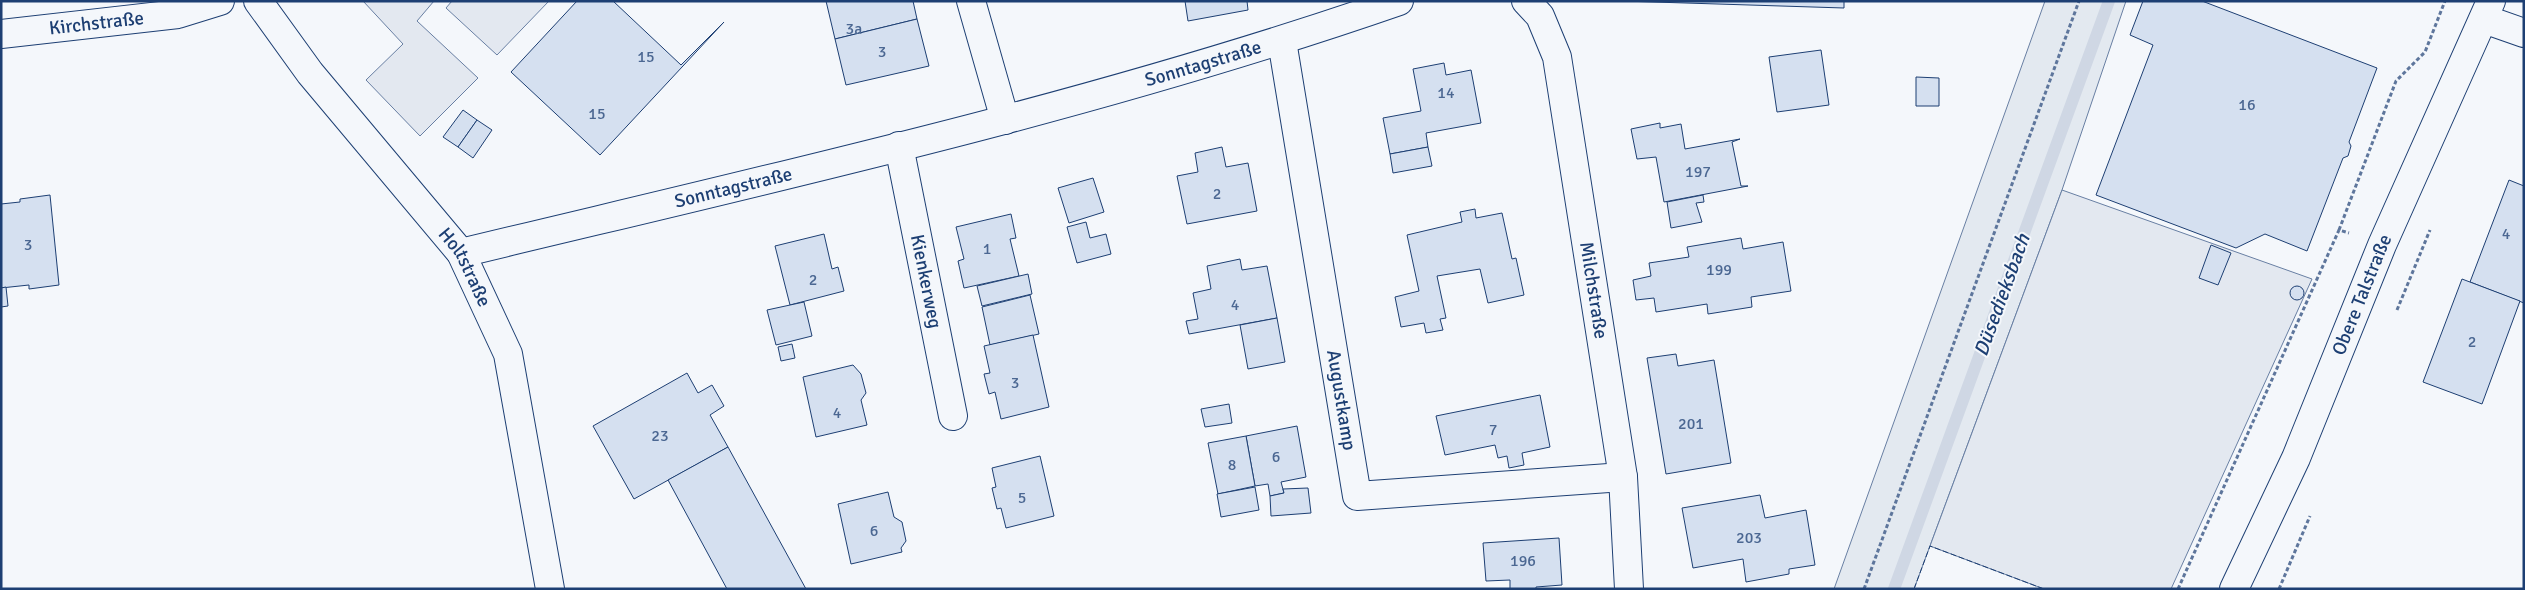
<svg xmlns="http://www.w3.org/2000/svg" width="2525" height="590" viewBox="0 0 2525 590" font-family="Signika,sans-serif">
  <style>
    .green { fill: #e3e9f0; stroke: #687fa3 }
    .parking { fill: #e3e8f0; stroke: #687fa3 }
    .lines { fill: none; stroke-linecap: round; stroke-linejoin: round }
    .stream { stroke: #cfd7e4; stroke-width: 12 }
    .building { fill: #d5e0f0; stroke: #1d3f73 }
    .minor-casing { stroke: #1d3f73; stroke-width: 30 }
    .tertiary-casing { stroke: #1d3f73; stroke-width: 30 }
    .path { stroke: #5e769c; stroke-width: 3; stroke-dasharray: 4 2.5; stroke-linecap: butt }
    .minor { stroke: #f4f7fb; stroke-width: 28 }
    .tertiary { stroke: #f4f7fb; stroke-width: 28 }
    .fence { stroke: #1d3f73; stroke-width: 1; stroke-dasharray: 6 2.5; stroke-linecap: butt }
    .labels { text-anchor: middle; dominant-baseline: central; stroke-width: 4; stroke-linejoin: round; paint-order: stroke }
    .number-label { font-size: 16px; fill: #4b6792 }
    .street-label { font-size: 19px; fill: #1d3f73; stroke: #f4f7fb }
    .water-label { font-size: 20px; font-style: italic; fill: #1d3f73; stroke: #f4f7fb }
  </style>
  <rect width="100%" height="100%" fill="#f4f7fb"/>
  <!-- green -->
  <path class="green" d="M2045,1H2126L2062,190L1914,589H1834Z"/>
  <!-- parking -->
  <g class="parking">
    <path d="M363,1H434L417,21L478,78L420,136L366,80L403,44Z"/>
    <path d="M452,1H549L497,55L446,8Z"/>
    <path d="M2062,190L2312,279L2171,589H2044L1930,546Z"/>
  </g>
  <g class="lines">
    <!-- stream -->
    <path class="stream" d="M1894,589L2109,1"/>
  </g>
  <!-- building -->
  <g class="building">
    <path d="M577,1H613L681,65L724,22L600,155L511,72Z"/>
    <path d="M826,1H913L917,19L835,39Z"/>
    <path d="M1185,1H1247L1248,10L1188,21Z"/>
    <path d="M1622,1H1844V8Z"/>
    <path d="M2143,1H2202L2377,68L2349,142L2351,146L2348,156L2343,158L2307,251L2265,234L2236,248L2096,195L2153,45L2130,35Z"/>
    <path d="M917,19L929,66L846,85L835,39Z"/>
    <path d="M1821,50L1829,105L1777,112L1769,57Z"/>
    <path d="M1444,63L1446,75L1471,70L1481,123L1426,133L1428,147L1390,154L1383,118L1421,111L1413,69Z"/>
    <path d="M1916,77L1939,78V106H1916Z"/>
    <path d="M463,110L477,120L458,147L443,137Z"/>
    <path d="M477,120L492,130L473,158L458,147Z"/>
    <path d="M1660,123V128L1681,124L1685,149L1740,139L1732,142L1741,186H1748L1664,202L1656,157L1637,159L1631,129Z"/>
    <path d="M1222,147L1226,167L1248,163L1257,211L1187,224L1177,176L1198,172L1195,153Z"/>
    <path d="M1428,147L1432,166L1393,173L1390,154Z"/>
    <path d="M1093,178L1104,212L1069,223L1058,188Z"/>
    <path d="M2509,180L2524,186V303L2470,282Z"/>
    <path d="M50,195L59,285L29,289V285L1,288V204L20,202V199Z"/>
    <path d="M1703,195L1704,202L1696,203L1702,222L1671,228L1667,202Z"/>
    <path d="M1475,209L1476,218L1502,213L1512,259L1516,258L1524,295L1488,303L1480,269L1437,276L1446,318L1440,319L1443,330L1426,333L1424,323L1401,327L1395,297L1419,291L1407,235L1462,222L1460,212Z"/>
    <path d="M1011,214L1016,238L1010,239L1019,276L964,288L958,261L964,259L956,227Z"/>
    <path d="M1086,222L1090,238L1106,234L1111,254L1077,263L1067,227Z"/>
    <path d="M824,234L832,269L838,267L844,291L790,305L775,246Z"/>
    <path d="M1741,238L1743,249L1783,242L1791,291L1751,297L1752,307L1708,314L1707,304L1656,312L1654,298L1636,300L1633,280L1651,276L1649,263L1689,257L1687,247Z"/>
    <path d="M2211,245L2231,253L2218,285L2199,278Z"/>
    <path d="M1240,259L1242,270L1267,266L1277,318L1189,334L1186,321L1198,319L1193,293L1211,289L1207,266Z"/>
    <path d="M1028,274L1032,294L982,306L977,286Z"/>
    <path d="M2462,279L2520,301L2482,404L2423,382Z"/>
    <circle cx="2297" cy="293" r="7"/>
    <path d="M6,287L8,306L1,307V288Z"/>
    <path d="M1030,295L1039,334L990,345L982,307Z"/>
    <path d="M804,302L812,336L776,345L767,310Z"/>
    <path d="M1277,318L1285,362L1248,369L1240,325Z"/>
    <path d="M1033,335L1049,407L1001,419L995,392L989,394L984,374L990,373L984,346Z"/>
    <path d="M792,344L795,358L781,361L778,347Z"/>
    <path d="M1676,354L1678,366L1714,360L1731,463L1666,474L1647,358Z"/>
    <path d="M853,365L861,374L866,393L861,400L867,425L816,437L803,377Z"/>
    <path d="M687,373L698,393L712,385L724,406L710,415L728,447L634,499L593,426Z"/>
    <path d="M1540,395L1550,447L1522,453L1524,465L1509,468L1507,456L1498,458L1495,445L1445,455L1436,416Z"/>
    <path d="M1229,404L1232,423L1205,427L1201,409Z"/>
    <path d="M1297,426L1306,477L1281,482L1284,493L1270,496L1268,484L1255,486L1246,436Z"/>
    <path d="M1246,436L1255,486L1218,494L1208,443Z"/>
    <path d="M728,447L806,589H727L668,480Z"/>
    <path d="M1040,456L1054,516L1006,528L1001,508L997,509L992,488L996,487L992,468Z"/>
    <path d="M1255,487L1259,510L1221,517L1217,494Z"/>
    <path d="M1308,488L1311,513L1271,516L1270,496L1284,493L1283,489Z"/>
    <path d="M888,492L894,517L902,522L906,541L901,548L902,552L851,564L838,504Z"/>
    <path d="M1760,495L1765,518L1806,510L1815,565L1789,569V574L1746,582L1743,559L1693,568L1682,508Z"/>
    <path d="M1559,538L1562,585L1536,587V589H1510V580L1486,581L1483,543Z"/>
  </g>
  <g class="lines">
    <defs>
      <g id="minor">
        <path id="s1" d="M258,1L310,73L461,253L508,354L550,589"/>
        <path d="M971,1L1005,120"/>
        <path id="s2" d="M1526,1L1540,16L1557,57L1623,477L1629,589"/>
        <path d="M2484,19L2524,33"/>
        <path id="s3" d="M1,34L178,14L220,1"/>
        <path id="s4" d="M1282,41L1357,496L1623,477"/>
        <path id="s5" d="M899,146L953,416"/>
        <path id="s6" d="M461,253C776,177 1093,107 1399,1"/>
      </g>
      <g id="tertiary">
        <path id="s7" d="M2234,589L2296,458L2382,245L2491,1"/>
      </g>
    </defs>
    <!-- minor casing -->
    <use href="#minor" class="minor-casing"/>
    <!-- tertiary casing -->
    <use href="#tertiary" class="tertiary-casing"/>
    <!-- path -->
    <g class="path">
      <path d="M2339,230L2396,81L2425,52L2445,1"/>
      <path d="M2397,310L2430,230"/>
      <path d="M1864,589L2079,1"/>
      <path d="M2178,589L2339,230L2349,233"/>
      <path d="M2279,589L2310,516"/>
    </g>
    <!-- minor -->
    <use href="#minor" class="minor"/>
    <!-- tertiary -->
    <use href="#tertiary" class="tertiary"/>
    <!-- fence -->
    <path class="fence" d="M1914,589L1930,546L2044,589"/>
  </g>
  <g class="labels">
    <!-- number labels -->
    <g class="number-label">
      <text x="854" y="29">3a</text>
      <text x="882" y="52">3</text>
      <text x="646" y="57">15</text>
      <text x="1446" y="93">14</text>
      <text x="2247" y="105">16</text>
      <text x="597" y="114">15</text>
      <text x="1698" y="172">197</text>
      <text x="1217" y="194">2</text>
      <text x="2506" y="234">4</text>
      <text x="28" y="245">3</text>
      <text x="987" y="249">1</text>
      <text x="1719" y="270">199</text>
      <text x="813" y="280">2</text>
      <text x="1235" y="305">4</text>
      <text x="2472" y="342">2</text>
      <text x="1015" y="383">3</text>
      <text x="837" y="413">4</text>
      <text x="1691" y="424">201</text>
      <text x="1493" y="430">7</text>
      <text x="660" y="436">23</text>
      <text x="1276" y="457">6</text>
      <text x="1232" y="465">8</text>
      <text x="1022" y="498">5</text>
      <text x="874" y="531">6</text>
      <text x="1749" y="538">203</text>
      <text x="1523" y="561">196</text>
    </g>
    <!-- street labels -->
    <g class="street-label">
      <text stroke="none"><textPath href="#s3" startOffset="96">Kirchstraße</textPath></text>
      <text stroke="none"><textPath href="#s6" startOffset="766">Sonntagstraße</textPath></text>
      <text stroke="none"><textPath href="#s6" startOffset="280">Sonntagstraße</textPath></text>
      <text stroke="none"><textPath href="#s1" startOffset="338">Holtstraße</textPath></text>
      <text stroke="none"><textPath href="#s5" startOffset="138">Kienkerweg</textPath></text>
      <text stroke="none"><textPath href="#s2" startOffset="301">Milchstraße</textPath></text>
      <text stroke="none"><textPath href="#s7" startOffset="321">Obere Talstraße</textPath></text>
      <text stroke="none"><textPath href="#s4" startOffset="364">Augustkamp</textPath></text>
    </g>
    <!-- water labels -->
    <g class="water-label">
      <text transform="translate(2002 295) rotate(-70)">Düsedieksbach</text>
    </g>
  </g>
  <!-- border -->
  <rect width="2525" height="590" fill="none" stroke="#1d3f73" stroke-width="5"/>
</svg>
